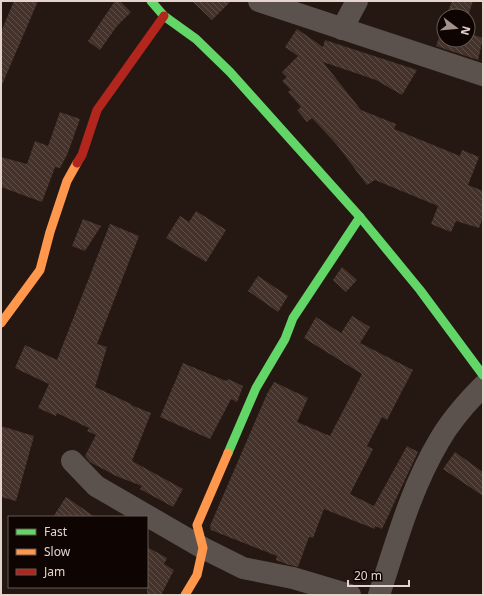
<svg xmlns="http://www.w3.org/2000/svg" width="484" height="596" viewBox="0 0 484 596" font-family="'Noto Sans',sans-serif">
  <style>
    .building { fill: url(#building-back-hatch) }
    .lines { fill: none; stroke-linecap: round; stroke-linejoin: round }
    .street { stroke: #5c524d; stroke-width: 22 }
    .fast { stroke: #63d668; stroke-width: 9 }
    .slow { stroke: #ff974d; stroke-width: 9 }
    .jam { stroke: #b3261e; stroke-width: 9 }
  </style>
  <defs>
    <pattern id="building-back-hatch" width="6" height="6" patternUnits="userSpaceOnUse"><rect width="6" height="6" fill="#44322b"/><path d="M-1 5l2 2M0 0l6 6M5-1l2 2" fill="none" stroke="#5f4f49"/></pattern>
  </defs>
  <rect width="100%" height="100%" fill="#251813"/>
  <!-- building -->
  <g class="building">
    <path d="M14,1H38L1,87V32Z"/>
    <path d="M115,1H120L131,12L117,26L100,50L88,41Z"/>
    <path d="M192,1H231L212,20Z"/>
    <path d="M452,1H473L468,16H446Z"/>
    <path d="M444,23V40H468V33L483,38L478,60L436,46Z"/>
    <path d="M297,29L323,47L325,40L417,70L402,95L376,80L323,62L361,110L396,124L394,129L460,156L462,150L479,157L468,185L483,191V217L479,228L456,221L451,232L431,224L438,206L375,180L367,185L337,145L312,118L307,122L297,110L301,107L288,92L291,90L282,81L287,77L282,72L298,56L285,47Z"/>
    <path d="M60,112L80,119L67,155L60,168L55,167L42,202L1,187V157L27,164L35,141L48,146Z"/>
    <path d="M196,211L226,230L206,262L166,238L180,216L189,222Z"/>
    <path d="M83,219L101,226L85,251L72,246Z"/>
    <path d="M110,224L139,236L97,344L107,347L95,387L131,404V405L151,413L132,461L183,489L173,507L140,489L142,486L116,476L90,462L85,456L96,435L87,431L89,428L57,413L56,416L38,408L49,384L15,368L25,345L57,360Z"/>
    <path d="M342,267L357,280L346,292L333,280Z"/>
    <path d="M258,276L288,296L278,312L248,291Z"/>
    <path d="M352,316L370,327L360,343L413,370L387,420L382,417L367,446L373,449L350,494L374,506L407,446L418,452L382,529L375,526V529L324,509L313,538L309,537L298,567L286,564L276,560L277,556L211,530L210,526L267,394L274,382L308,398L297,422L330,436L362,374L304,338L316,317L341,333Z"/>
    <path d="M183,363L226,381L228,379L243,386L237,402L231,399L210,439L160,417Z"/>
    <path d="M1,426L34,436L16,501L1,497Z"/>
    <path d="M455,452L483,472V496L443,469Z"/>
    <path d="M66,497L95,517H53Z"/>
    <path d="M147,547L167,558L164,564L174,570L161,595H147Z"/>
  </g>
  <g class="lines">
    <!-- street -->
    <g class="street">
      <path d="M259,1L483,75"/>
      <path d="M342,29L357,1"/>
      <path d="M72,461L96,486L203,548L243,568L293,578L350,595"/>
      <path d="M379,595C396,543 411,488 439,441C451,420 466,403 483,386"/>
    </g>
    <!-- fast -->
    <g class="fast">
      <path d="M151,1L164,16L196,39L230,72L360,217L420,290L483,375"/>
      <path d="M228,453L256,388L285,339L293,318L360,217"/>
    </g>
    <!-- slow -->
    <g class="slow">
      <path d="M1,323L40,270L50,232L67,181L77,163"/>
      <path d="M185,595L197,575L203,548L197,525L228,453"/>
    </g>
    <!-- jam -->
    <path class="jam" d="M77,163L82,155L97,110L164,16"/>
  </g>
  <!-- border -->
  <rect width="484" height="596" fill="none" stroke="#e5d4cd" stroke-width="4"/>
  <!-- legend -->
  <rect x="8" y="516" width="140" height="72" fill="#0e0502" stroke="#645853"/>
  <rect x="16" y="529" width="20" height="6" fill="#63d668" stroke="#645853"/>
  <text x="44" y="536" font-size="12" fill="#e5d4cd">Fast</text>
  <rect x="16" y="549" width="20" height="6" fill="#ff974d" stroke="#645853"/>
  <text x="44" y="556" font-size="12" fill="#e5d4cd">Slow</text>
  <rect x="16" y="569" width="20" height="6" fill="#b3261e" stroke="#645853"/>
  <text x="44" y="576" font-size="12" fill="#e5d4cd">Jam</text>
  <!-- north arrow -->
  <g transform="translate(456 28) rotate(106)"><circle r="19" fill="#0e0502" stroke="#645853"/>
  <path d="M0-3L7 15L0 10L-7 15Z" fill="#a2928c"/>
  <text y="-6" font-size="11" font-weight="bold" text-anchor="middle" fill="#e5d4cd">N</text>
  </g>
  <!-- scale -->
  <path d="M348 580v6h61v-6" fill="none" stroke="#e5d4cd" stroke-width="2"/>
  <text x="354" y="580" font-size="12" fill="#e5d4cd" stroke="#0e0502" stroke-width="3" paint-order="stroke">20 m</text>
</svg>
